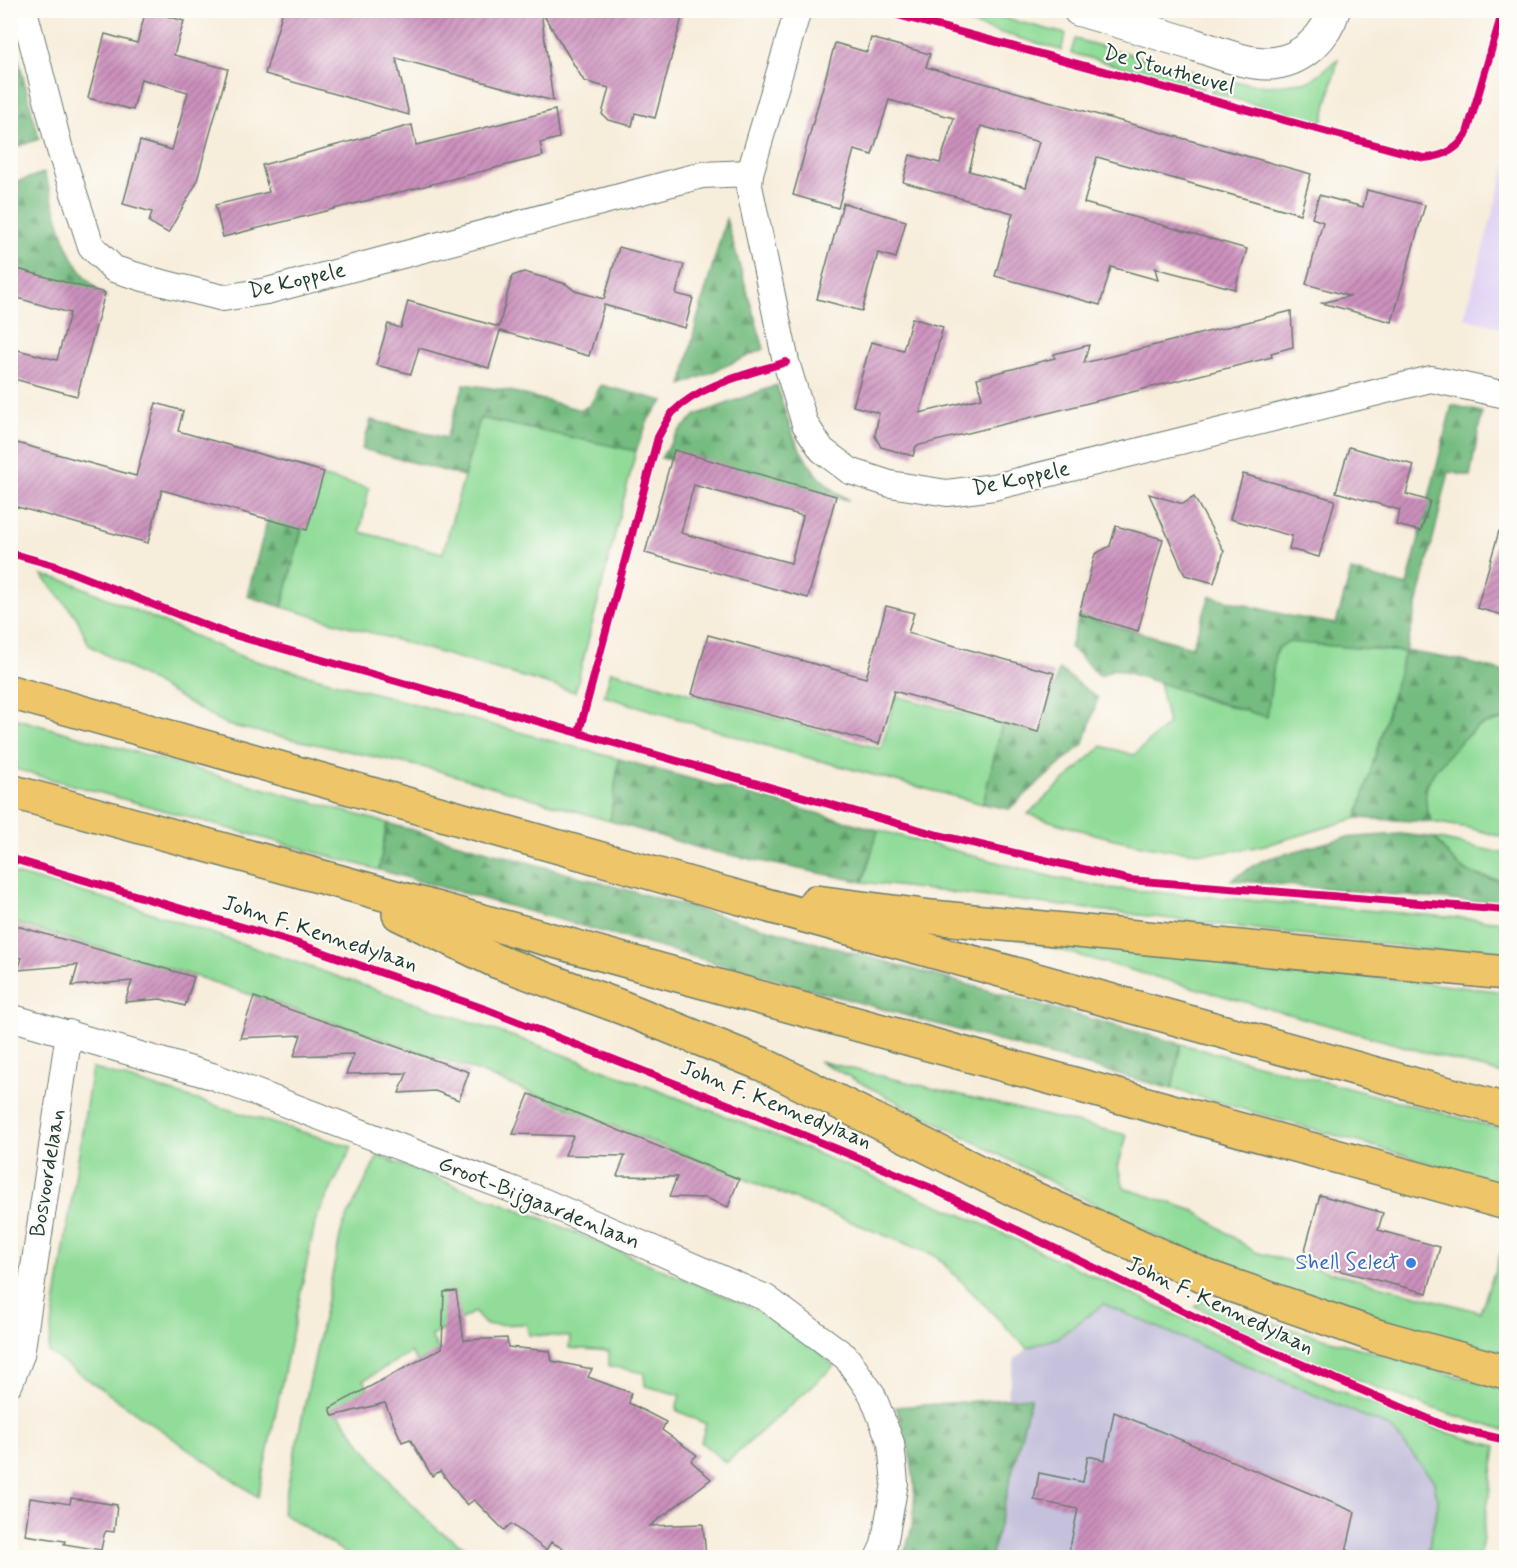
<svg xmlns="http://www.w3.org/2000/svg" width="1517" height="1568" viewBox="0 0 1517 1568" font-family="Mynerve,sans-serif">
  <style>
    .built { fill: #e1d4f4 }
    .industrial { fill: #c5c0db }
    .green { fill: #90dc98; stroke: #588c66; stroke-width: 1.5 }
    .forest { fill: url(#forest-firs); stroke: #4a7c5a; stroke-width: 1.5 }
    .building { fill: url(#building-hatch); fill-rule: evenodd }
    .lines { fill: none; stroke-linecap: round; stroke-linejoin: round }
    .minor-casing { stroke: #6b7b6e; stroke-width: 28 }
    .tertiary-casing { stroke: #6b7b6e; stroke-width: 34 }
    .primary-casing { stroke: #6b7b6e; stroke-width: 36 }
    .minor { stroke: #fff; stroke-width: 26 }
    .tertiary { stroke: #fff; stroke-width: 32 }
    .primary { stroke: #eec569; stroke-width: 33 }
    .cycleway-casing { stroke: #fdfcf7; stroke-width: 11 }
    .cycleway { stroke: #d6006c; stroke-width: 8 }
    .shop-dot { fill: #3f7fe0; stroke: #fdfcf7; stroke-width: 2 }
    .labels { text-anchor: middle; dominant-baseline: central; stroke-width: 4.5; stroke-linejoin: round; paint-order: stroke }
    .street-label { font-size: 22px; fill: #1f3d34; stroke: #fdfcf7 }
    .shop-label { font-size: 22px; fill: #366cbe; stroke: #fdfcf7; text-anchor: end }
  </style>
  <defs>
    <pattern id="forest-firs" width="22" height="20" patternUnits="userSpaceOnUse" patternTransform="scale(1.5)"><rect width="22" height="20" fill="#74bc80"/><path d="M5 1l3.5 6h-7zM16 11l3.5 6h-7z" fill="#5f9a6a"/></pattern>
    <pattern id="building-hatch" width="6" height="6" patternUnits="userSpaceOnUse" patternTransform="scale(1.5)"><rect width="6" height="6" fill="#cc90bd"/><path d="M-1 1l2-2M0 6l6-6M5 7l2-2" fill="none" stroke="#a5779a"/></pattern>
  </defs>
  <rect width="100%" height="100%" fill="#fdfcf7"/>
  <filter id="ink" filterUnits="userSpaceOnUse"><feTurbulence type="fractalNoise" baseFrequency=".0167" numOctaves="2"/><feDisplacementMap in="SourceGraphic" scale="12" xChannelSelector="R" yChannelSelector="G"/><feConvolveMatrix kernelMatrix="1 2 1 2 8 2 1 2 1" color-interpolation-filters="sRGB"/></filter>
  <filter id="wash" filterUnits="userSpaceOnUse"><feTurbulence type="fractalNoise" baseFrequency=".008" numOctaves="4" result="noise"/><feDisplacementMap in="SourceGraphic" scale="24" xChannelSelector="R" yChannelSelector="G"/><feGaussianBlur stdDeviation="1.35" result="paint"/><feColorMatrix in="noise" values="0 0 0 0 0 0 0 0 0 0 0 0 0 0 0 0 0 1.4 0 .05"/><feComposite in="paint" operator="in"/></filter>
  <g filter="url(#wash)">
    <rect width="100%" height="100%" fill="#f7eddb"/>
    <!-- built -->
    <path class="built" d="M1506,164V329L1464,318Z"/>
    <!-- industrial -->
    <path class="industrial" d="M1092,1295L1417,1436L1452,1501L1442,1557L975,1558L1015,1359Z"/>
    <!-- green -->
    <g class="green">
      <path d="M952,11H976L1066,34L1061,50L949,18Z"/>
      <path d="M1075,39L1207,75L1203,89L1071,53Z"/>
      <path d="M1338,59L1322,124L1211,92L1214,79L1268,86L1310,81Z"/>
      <path d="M480,418L636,451L575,692L282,607L316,475L369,488L360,532L443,553Z"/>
      <path d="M42,575L70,582L245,658L619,759L610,821L436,770L227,725L89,645L77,618Z"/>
      <path d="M1287,642L1406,652L1357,818C1318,829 1272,846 1232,851C1176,860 1083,832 1028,814L1102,746L1134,755L1168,724L1159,681L1209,701L1267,716L1275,655L1279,648Z"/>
      <path d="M611,671L881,749L896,696L1002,724L983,804L787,752L604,696Z"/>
      <path d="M10,717L387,823L379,870L11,768Z"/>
      <path d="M1506,719V838L1469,828L1432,822C1416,790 1430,775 1451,752C1460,742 1471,730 1483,725C1490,722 1499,721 1506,719Z"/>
      <path d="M878,830L1053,877L1108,888L1506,922V959L863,882Z"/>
      <path d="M1435,838L1506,854V880C1469,878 1456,868 1435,838Z"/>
      <path d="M11,873L132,906L549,1049L762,1130L976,1221L1327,1386L1445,1432L1496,1446L1480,1557H1427L1438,1504L1434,1481L1391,1428L1104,1304L1057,1338L1027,1348L936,1256L474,1070L198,977L11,922Z"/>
      <path d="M1016,938L1506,992V1075Z"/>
      <path d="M1181,1044L1506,1130V1187L1380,1148L1172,1089Z"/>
      <path d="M819,1061L1127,1135L1118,1167L1124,1188L1195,1211L1255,1252L1480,1312L1506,1239V1353L1290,1295L1167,1242Z"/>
      <path d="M92,1068L352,1147L316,1219L258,1497L48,1352Z"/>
      <path d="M378,1156L546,1220L792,1325L834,1366L726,1463L701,1442L706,1424L676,1410L680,1395L645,1386L644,1373L609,1366V1351L569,1348L570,1337L529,1335L526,1324L486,1325L474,1312L431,1336L445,1361L424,1373L411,1352L364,1380L371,1394L338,1413L393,1486L439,1531L480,1557H352L282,1513L342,1228Z"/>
      <path d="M1203,1300L1292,1329L1506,1390V1431C1398,1401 1295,1357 1195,1306Z"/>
    </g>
    <!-- forest -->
    <g class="forest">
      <path d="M10,27L39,139L11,149H10Z"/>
      <path d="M44,173C62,223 62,263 107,298L11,274L10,184Z"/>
      <path d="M726,219L764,349L682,385L697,320Z"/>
      <path d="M464,384L510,391L581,410L590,405L601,385L664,401L649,418L636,451L480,418L464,476L362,449L371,420L446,438Z"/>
      <path d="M777,385C790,433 804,475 849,500L661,458L678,432L696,415Z"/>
      <path d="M1452,405L1482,412L1470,476L1449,472L1406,651L1458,660L1506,672V719C1499,721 1490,722 1483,725C1471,729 1460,742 1451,752C1430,775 1417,790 1432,822L1357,818L1405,652L1287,642L1279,648L1275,655L1267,717C1215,703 1166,683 1114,669L1100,676L1070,647L1079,616L1192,647L1210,596L1290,616L1336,624L1351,571L1407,586Z"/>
      <path d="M269,514L303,524L282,607L247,596Z"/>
      <path d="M1059,669L1098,698L1084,743L1009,809L983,804L1002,724L1041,734Z"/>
      <path d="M619,759L878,830L863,882L706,850L610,821Z"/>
      <path d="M387,823L1181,1044L1172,1089L379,870Z"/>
      <path d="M1401,834L1435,838C1455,867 1470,880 1506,880V905L1231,880L1263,860L1343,838Z"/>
      <path d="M1031,1397L991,1557H902C924,1510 913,1453 896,1407Z"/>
    </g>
    <g id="blocks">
      <!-- building -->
      <g class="building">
        <path d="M146,10L184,21L174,55L228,69L196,184L168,233L149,222L152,212L123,204L140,141L172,150L188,92L141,79L133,110L88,98L105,34L137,43Z"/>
        <path d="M283,10H684L655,118L635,113L632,126L608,120L602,114L609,88L584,81L541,11L553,101L396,58L409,115L265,74Z"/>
        <path d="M871,38L930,54L926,67L1311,174L1300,214L1097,157L1084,203L1247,249L1235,289L1155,268L1158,280L1111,267L1100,305L1028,285L995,276L1013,213L903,182L910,155L940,163L954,118L889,100L872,155L854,150L838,208L793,195L835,43L867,52ZM981,126L1039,142L1026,187L969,171Z"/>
        <path d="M555,110L559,138L540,143L543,156L223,237L215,205L269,192L262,165L412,125L416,145Z"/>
        <path d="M1367,190L1425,205L1392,322L1322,303L1349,296L1306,284L1323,222L1312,218L1319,195L1363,207Z"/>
        <path d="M843,203L906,221L896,258L878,253L862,311L817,299Z"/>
        <path d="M619,247L684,265L676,294L693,298L685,328L604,305L589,356L500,331L489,368L419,348L411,374L376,365L388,324L401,328L408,301L499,327L512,276L524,272L566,284L575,291L604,299Z"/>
        <path d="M10,267L105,293L77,396L10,378V348L57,360L70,313L10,296Z"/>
        <path d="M1291,311L1293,347L1271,353L1272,357L916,446L913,456L881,447L875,436L879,413L853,406L871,342L903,350L912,318L943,327L920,413L982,398L977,378L1055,358L1054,354L1089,345L1084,363Z"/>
        <path d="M156,403L183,411L178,431L324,472L307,530L162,490L148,543L10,505V441L136,476Z"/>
        <path d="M1349,447L1414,465L1406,494L1430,501L1421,531L1396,525L1400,510L1336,492Z"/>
        <path d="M674,450L836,496L808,598L645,553ZM694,485L803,516L791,563L681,533Z"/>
        <path d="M1243,474L1335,500L1319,557L1289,549L1292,536L1230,519Z"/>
        <path d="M1149,494L1183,504L1194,497L1224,551L1214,583L1185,575Z"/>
        <path d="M1116,526L1163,539L1138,631L1079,614L1095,554L1110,546Z"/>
        <path d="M1499,531L1506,532V616L1477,608Z"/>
        <path d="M886,606L914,613L908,633L1054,673L1038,732L894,691L879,744L692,694L708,635L866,678Z"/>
        <path d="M10,924L194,977L185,1006L161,999L125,1002L132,981L72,986L78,965L18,970L22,958L10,955Z"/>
        <path d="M254,997L469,1072L459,1100L435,1091L399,1093L407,1073L346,1074L354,1054L294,1056L301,1035L240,1038Z"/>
        <path d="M529,1094L739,1179L728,1207L706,1198L669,1197L677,1177L617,1176L625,1156L565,1155L573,1136L513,1134Z"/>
        <path d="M1320,1195L1383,1213L1378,1230L1440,1247L1427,1293L1302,1261Z"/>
        <path d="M456,1291L464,1340L507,1338L508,1347L550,1351L552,1361L592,1369L588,1377L631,1393L629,1403L666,1422L662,1430L697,1455L691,1461L711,1479L650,1526L703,1524L706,1557H579L551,1542L546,1550L511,1524L504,1530L474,1500L467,1505L440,1471L432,1476L410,1439L402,1442L385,1403L333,1416L330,1408L442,1348L444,1292Z"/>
        <path d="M1114,1412L1355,1512L1345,1557H1068L1078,1509L1034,1500L1039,1473L1083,1482L1088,1456L1105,1460Z"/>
        <path d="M30,1498L70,1504L71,1498L117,1505L114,1532L106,1531L104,1535L101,1550L64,1544L65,1541L25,1535Z"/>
      </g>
    </g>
  </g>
  <g filter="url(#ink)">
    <use href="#blocks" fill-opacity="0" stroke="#6b7b6e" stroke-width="1.5"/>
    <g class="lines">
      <defs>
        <g id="minor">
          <path d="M24,10L60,150L91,246L114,269L147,279L223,298L267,291L702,175L750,173"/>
          <path d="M798,10L750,173L749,186L786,362L805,424L822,450L850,471L890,484L947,493L994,487L1431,379L1506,395"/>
          <path d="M10,1017L212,1076L540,1200L766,1298L846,1357L872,1394L891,1443L895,1483L884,1545L878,1558"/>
          <path d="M10,1383L21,1355L69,1033"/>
        </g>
        <path id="tertiary" d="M1079,10C1118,21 1156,33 1195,45C1220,53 1249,66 1275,63C1303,59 1326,37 1334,10"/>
        <g id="primary">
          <path d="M10,692L690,884L1506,1110"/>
          <path d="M10,791L1506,1203"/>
          <path d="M816,902L932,917L1506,973"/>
          <path d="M399,914L496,961L621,1007L762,1064L1015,1190L1205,1276L1377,1336L1506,1372"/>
        </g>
      </defs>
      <!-- minor casing -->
      <use href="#minor" class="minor-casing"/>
      <!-- tertiary casing -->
      <use href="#tertiary" class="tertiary-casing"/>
      <!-- primary casing -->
      <use href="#primary" class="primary-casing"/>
      <!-- minor -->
      <use href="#minor" class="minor"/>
      <!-- tertiary -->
      <use href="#tertiary" class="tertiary"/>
      <!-- primary -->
      <use href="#primary" class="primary"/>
      <defs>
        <g id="cycleway">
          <path d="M879,10L1424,158C1442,157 1458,150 1467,133L1503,10"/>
          <path d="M10,553L53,565L220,631L938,835L1130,880L1506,910"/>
          <path d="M579,732L658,437C663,429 667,419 673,412C701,384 749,374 786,362"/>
          <path d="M10,858L299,944L485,1009L750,1113L931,1188L1220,1329L1445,1426L1506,1440"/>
        </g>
      </defs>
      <!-- cycleway casing -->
      <use href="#cycleway" class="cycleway-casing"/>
      <!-- cycleway -->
      <use href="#cycleway" class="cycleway"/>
    </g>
  </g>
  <!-- markers -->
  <circle class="shop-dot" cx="1411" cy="1263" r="6"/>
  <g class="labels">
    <!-- street labels -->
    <g class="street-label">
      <text transform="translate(1169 70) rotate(15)">De Stoutheuvel</text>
      <text transform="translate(297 281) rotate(-13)">De Koppele</text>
      <text transform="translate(1021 479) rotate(-12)">De Koppele</text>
      <text transform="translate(320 934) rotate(18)">John F. Kennedylaan</text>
      <text transform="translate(776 1105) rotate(22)">John F. Kennedylaan</text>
      <text transform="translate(48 1173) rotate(-81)">Bosvoordelaan</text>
      <text transform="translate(539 1203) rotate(22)">Groot-Bijgaardenlaan</text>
      <text transform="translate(1220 1306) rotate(25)">John F. Kennedylaan</text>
    </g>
    <!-- shop labels -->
    <g class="shop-label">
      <text x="1399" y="1263">Shell Select</text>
    </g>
  </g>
  <!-- margin -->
  <rect width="1517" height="1568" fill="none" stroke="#fdfcf7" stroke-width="36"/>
</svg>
